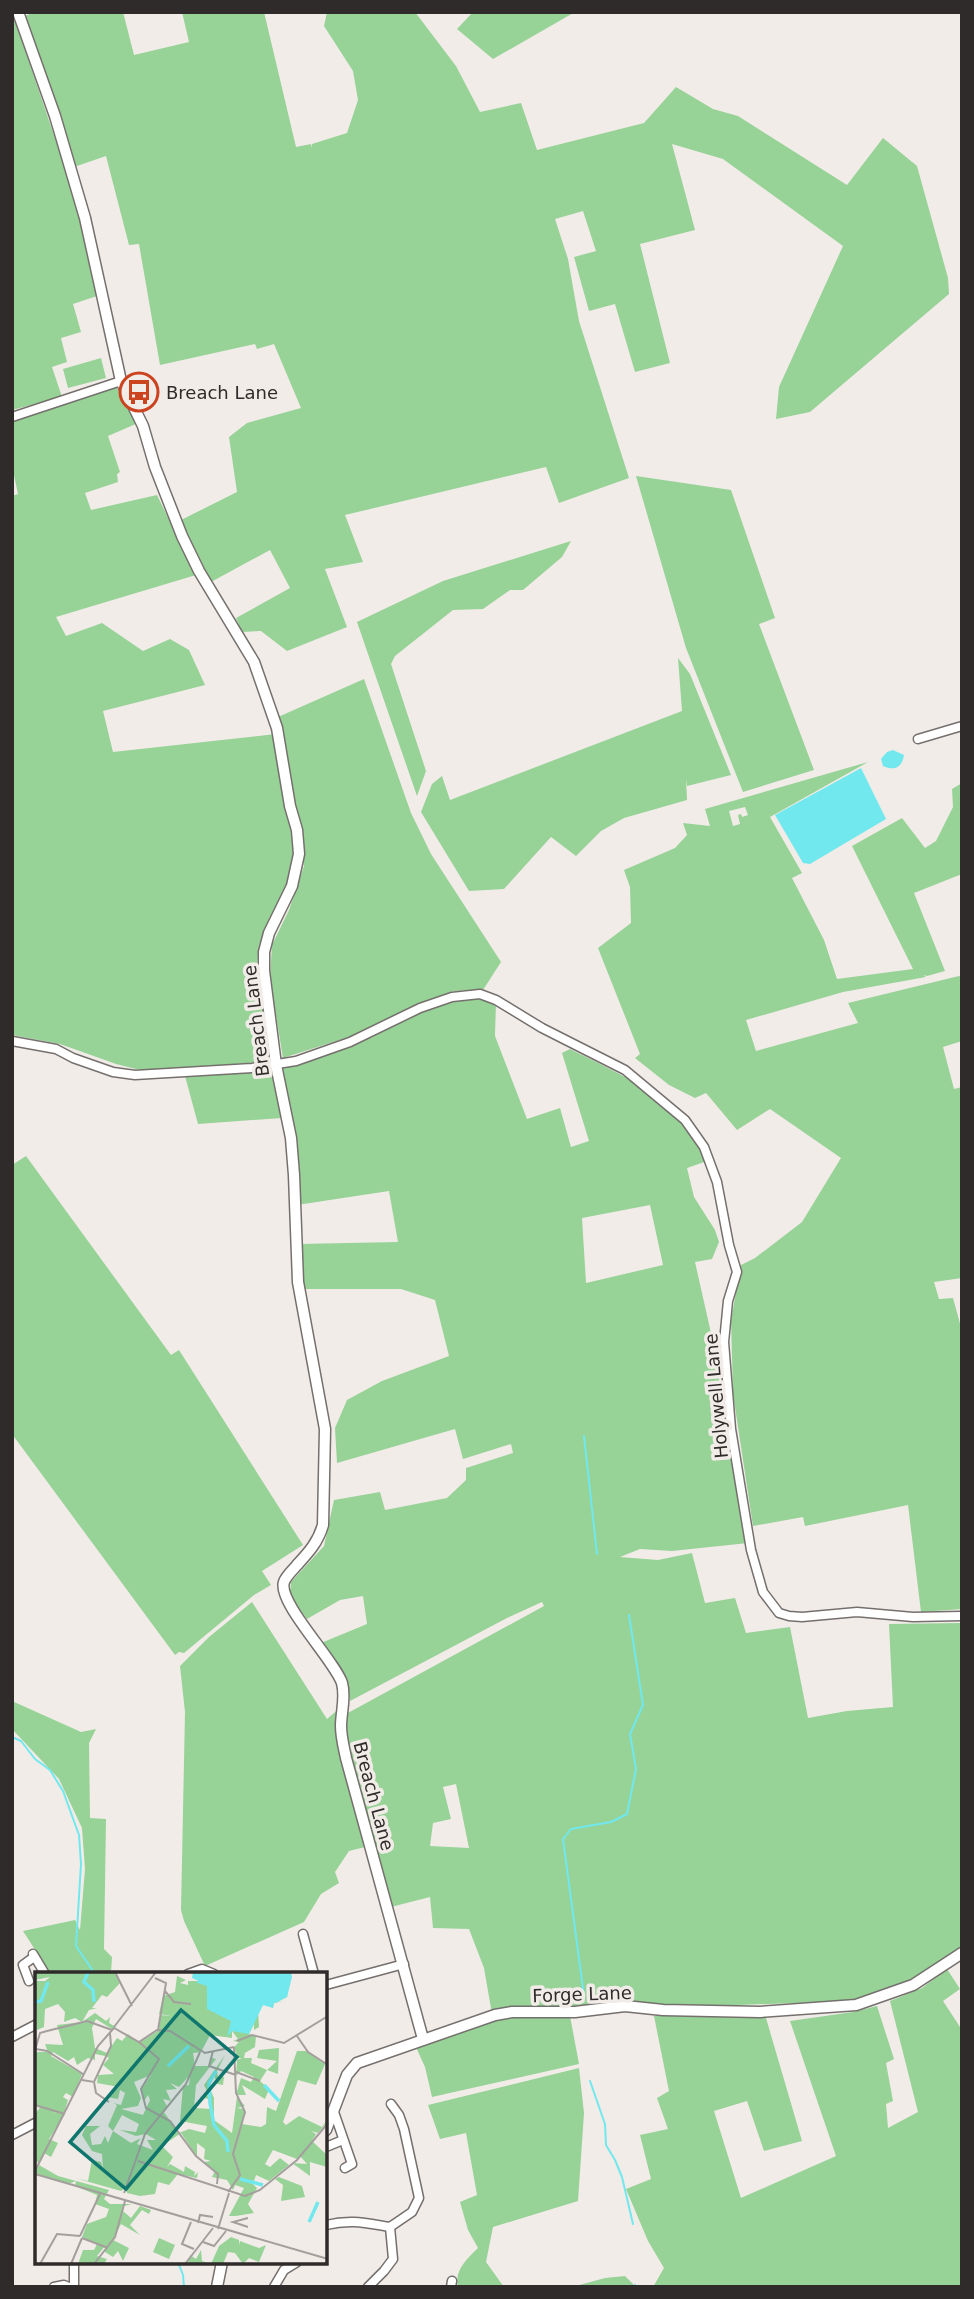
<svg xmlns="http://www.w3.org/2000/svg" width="974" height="2299" viewBox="0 0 974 2299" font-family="'DejaVu Sans',sans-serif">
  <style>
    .green { fill: #97d297; fill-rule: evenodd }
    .water { fill: #71e8ee }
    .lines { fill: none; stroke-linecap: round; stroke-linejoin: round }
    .stream { stroke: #71e8ee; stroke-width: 2 }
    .minor-casing { stroke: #75706d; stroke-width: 11 }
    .tertiary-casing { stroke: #75706d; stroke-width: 13 }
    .minor { stroke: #fff; stroke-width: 8 }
    .tertiary { stroke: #fff; stroke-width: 10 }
    .labels { text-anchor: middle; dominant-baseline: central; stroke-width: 7; stroke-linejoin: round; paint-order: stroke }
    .poi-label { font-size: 18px; fill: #2e2b2a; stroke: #f2ece9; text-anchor: start }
    .street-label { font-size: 18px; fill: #2e2b2a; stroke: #f2ece9 }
    .inset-river { fill: none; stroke: #71e8ee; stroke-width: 3.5 }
    .inset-road { fill: none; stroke: #a49f9d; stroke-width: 2 }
    .view { fill: #0f766e; fill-opacity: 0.15; stroke: #0f766e; stroke-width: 3.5 }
    .inset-edge { fill: none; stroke: #2e2b2a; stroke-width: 3.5 }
  </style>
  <rect width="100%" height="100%" fill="#f2ece9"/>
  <!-- green -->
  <g class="green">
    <path d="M12,12L75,197L97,296L73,304L81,332L61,338L67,362L52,367L62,397L12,410Z"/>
    <path d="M34,12H123L134,55L189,42L182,12H264L296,147L311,144L312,148V144L347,133L358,100L353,71L324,26L327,12H415L456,66L480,112L521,103L537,150L644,123L676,87L713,109L738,116L847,185L883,138L917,166L948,278L949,294L810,412L776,419L779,387L843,246L723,159L672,144L695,230L640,244L670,363L635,372L615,304L589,311L574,257L596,251L583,211L555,219L568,259L579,321L629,478L559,503L546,467L345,515L363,562L325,569L347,627L287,651L261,631L242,632L236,618L290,588L270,550L211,582L181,520L237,492L229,437L247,423L301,408L274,344L257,349L255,344L160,365L139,244L129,245L106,156L74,167L23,17Z"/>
    <path d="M473,12H575L493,59L457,29Z"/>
    <path d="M101,358L106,378L68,388L63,369Z"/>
    <path d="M116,387L138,423L108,436L120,472L117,474L118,482L85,493L91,510L157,495L196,575L56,617L66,636L102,623L143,651L170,639L189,650L205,685L103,711L113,752L276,734L293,837V871L259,945L257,964L270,1061L148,1072L116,1064L60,1044L12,1035V496L18,494L12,466V421Z"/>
    <path d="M636,476L731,490L775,618L759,624L814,770L743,792L686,648Z"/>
    <path d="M571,541L562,557L523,590H510L483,609L453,610L395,656L391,664L426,771L417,796L357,622L443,581Z"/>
    <path d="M678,658L690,674L731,775L687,786L686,779L687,800L624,818L601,831L576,856L551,837L504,889L469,891L421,812L432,784L442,776L450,800L682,711Z"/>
    <path d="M364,679L411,813L431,854L501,962L483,990L453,991L413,1007L352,1036L283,1058L270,979L272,945L289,910L304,866L278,717Z"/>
    <path d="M868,762L770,817L802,873L792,878L824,940L837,979L913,969L852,846L902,818L925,848L936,841L953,807L952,789L962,783V874L914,893L945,971L927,976L923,975L926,977L843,992L746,1020L756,1051L858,1023L848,1003L959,976L962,977V1041L943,1047L954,1089L962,1087V1278L934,1282L939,1299L953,1298L962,1331V1609L921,1612L908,1505L805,1526L803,1517L753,1526L733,1394L731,1320L741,1265L755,1258L802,1222L841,1158L770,1109L737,1130L706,1093L695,1098L669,1085L635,1058L640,1054L598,948L631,923L630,887L624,870L675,848L687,835L683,823L710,826L705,809ZM745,807L748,815L742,817L741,814L738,815L740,824L733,826L729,811Z"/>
    <path d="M474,998L496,1002L495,1036L527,1119L560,1108L571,1147L589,1141L562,1053L570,1049C605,1067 650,1086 677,1115C690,1128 698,1144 707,1161L687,1168L694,1197L715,1230L719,1242L712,1259L695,1262L711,1333L748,1543L672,1551L640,1549L620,1557L658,1560L692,1553L705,1603L735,1598L746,1633L790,1627L808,1718L847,1711L893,1707L889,1624L962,1623V1947L914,1980L851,2001L711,2006L626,2004L515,2008L492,2014L484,1968L469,1929L433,1928L430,1897L391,1907L359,1791L345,1730L346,1714L544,1606L542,1602L507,1618L350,1701L346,1676L321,1643L367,1624L363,1596L340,1600L307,1619L290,1596L291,1582L324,1546L334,1500L380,1492L385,1510L447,1498L466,1480V1468L513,1453L511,1444L463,1459L455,1429L337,1463L335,1428L347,1400L382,1381L449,1356L435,1300L401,1289H301L299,1244L398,1242L389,1191L297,1205L298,1155L281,1068L373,1037L417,1013L460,1000ZM650,1205L663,1265L586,1283L582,1218ZM456,1784L469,1848L430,1846L433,1823L451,1819L443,1787Z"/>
    <path d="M259,1070C281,1076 279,1099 282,1118L198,1124L185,1076Z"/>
    <path d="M26,1156L171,1355L179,1350L303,1545L262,1571L271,1585L254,1595L184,1653L179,1652L175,1655L12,1434V1165Z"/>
    <path d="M252,1602L327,1719L340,1708L337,1730L365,1847L349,1851L335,1872L339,1883L321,1894L304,1922L205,1966L184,1921L181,1910L185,1712L180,1666L209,1637Z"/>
    <path d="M12,1701L81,1732L96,1729L89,1743L90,1818L106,1819L104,1949L112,1957L111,1973H50L23,1931L75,1920L80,1930L85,1869L82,1828L59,1779L12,1729Z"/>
    <path d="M947,1969L960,1989L943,2001L962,2030V2287H653L664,2268L648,2241L626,2189L651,2179L640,2135L668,2129L657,2098L669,2091L654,2016L721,2015L766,2018L802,2141L764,2151L747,2101L714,2111L741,2198L836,2156L790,2021L853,2012L877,2006L894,2059L886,2063L893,2101L886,2104L888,2128L918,2112L890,2001L922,1988Z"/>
    <path d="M507,2016H570L579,2064L432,2097L425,2067L415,2045Z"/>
    <path d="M579,2068L584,2113L578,2201L493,2227L486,2262L504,2287H458C454,2270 467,2259 478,2248L468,2230L460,2202L477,2195L466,2133L440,2139L428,2105Z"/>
    <path d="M625,2276L636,2287H572L605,2278Z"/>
  </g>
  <!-- water -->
  <g class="water">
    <path d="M893,750L904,755C902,768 894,771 883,766L881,759L887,752Z"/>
    <path d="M861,768L886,819L810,864L803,863L775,815Z"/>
  </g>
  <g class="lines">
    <!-- stream -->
    <g class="stream">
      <path d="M584,1436L597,1554"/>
      <path d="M12,1737L21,1741L35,1759L50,1770L63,1791L79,1835L81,1864L76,1946L95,1974"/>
      <path d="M584,1996L563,1839L571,1829L611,1822L627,1814L636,1769L630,1734L643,1705L629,1615"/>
      <path d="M590,2081L605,2124L606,2145L615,2160L622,2177L633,2224"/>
      <path d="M178,2262L183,2275L184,2287"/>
      <path d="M635,2285L636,2287"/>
    </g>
    <defs>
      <g id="minor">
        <path d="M12,417L121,381"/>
        <path d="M918,739L962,726"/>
        <path d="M12,1041L56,1049L73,1058L113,1072L135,1075L252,1068L296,1061L350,1042L420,1008L452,997L480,994L496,1000L542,1028L625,1070L685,1120L704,1147L717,1182L729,1245L737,1272L728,1301L724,1342L731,1429L751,1550L763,1592L779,1613L789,1616L802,1617L857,1612L913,1617L962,1616"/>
        <path d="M303,1934L314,1974"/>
        <path d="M33,1954L45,1974"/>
        <path d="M188,1974L202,1969L214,1974"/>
        <path d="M29,1981L23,1965L34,1957"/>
        <path d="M326,1985L404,1964"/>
        <path d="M12,2037L37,2024"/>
        <path d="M334,2112L352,2164L345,2168"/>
        <path d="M12,2135L37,2122"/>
        <path d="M326,2147L343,2140"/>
        <path d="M326,2225C351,2219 365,2223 390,2227L412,2212L419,2198L404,2129L399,2115L391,2104"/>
        <path d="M54,2287L64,2285L69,2287"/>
        <path d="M74,2287V2262"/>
        <path d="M274,2287L284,2270L297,2262"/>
        <path d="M368,2287L384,2271L393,2259L390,2227"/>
        <path d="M451,2287L452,2281"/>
      </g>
      <g id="tertiary">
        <path d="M18,12L55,116L85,218L121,381L143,426L155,467L182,536L199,571L254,662L277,728L290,806L297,830L299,854L292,886L269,933L264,952V971L276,1065L291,1138L294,1175L298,1282L325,1429L323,1525C318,1542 309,1552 297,1565C293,1570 286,1576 284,1582C277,1602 335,1661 342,1683C346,1698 341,1712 341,1726C341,1737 344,1748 346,1758L423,2039"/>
        <path d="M326,2130L347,2075L357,2063L495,2015L512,2012H575L625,2006L663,2010L760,2012L856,2005L913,1985L962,1953"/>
        <path d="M217,2287L222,2262"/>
      </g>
    </defs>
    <!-- minor casing -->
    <use href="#minor" class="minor-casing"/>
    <!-- tertiary casing -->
    <use href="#tertiary" class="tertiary-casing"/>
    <!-- minor -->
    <use href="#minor" class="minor"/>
    <!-- tertiary -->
    <use href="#tertiary" class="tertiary"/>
  </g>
  <!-- icons -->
  <defs>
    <symbol id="bus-ring" viewBox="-11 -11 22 22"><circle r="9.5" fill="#f2ece9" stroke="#cc431f" stroke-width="1.5"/><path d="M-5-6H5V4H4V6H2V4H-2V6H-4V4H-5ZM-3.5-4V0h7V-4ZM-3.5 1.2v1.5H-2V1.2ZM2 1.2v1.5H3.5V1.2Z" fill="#cc431f"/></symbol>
  </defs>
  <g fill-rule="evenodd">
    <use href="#bus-ring" x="117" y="370" width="44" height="44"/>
  </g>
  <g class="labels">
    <!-- poi labels -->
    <g class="poi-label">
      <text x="166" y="392">Breach Lane</text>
    </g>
    <!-- street labels -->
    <g class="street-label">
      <text transform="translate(256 1021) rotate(-97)">Breach Lane</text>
      <text transform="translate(716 1396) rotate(-95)">Holywell Lane</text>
      <text transform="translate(374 1796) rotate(75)">Breach Lane</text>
      <text transform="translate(582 1994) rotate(-2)">Forge Lane</text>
    </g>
  </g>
  <!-- overview -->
  <g transform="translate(35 1972)">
    <rect width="292" height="292" fill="#f2ece9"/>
    <path d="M0,0H80L85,11L72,25L67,23L57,36H62L54,38L47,50L60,41L71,49L75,45L74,51L81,55L77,57L61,47L57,56L60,76L72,81L82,66L87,69L93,62L104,71L124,58L125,43L136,44L124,42L128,24L140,20L142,4L151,8L145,11L153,13V9H164L157,5L161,4L158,0H256L252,25L242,30L249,29L239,31L238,36L229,32L223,39L224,55L219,58V52L214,62L221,64L220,75L210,81L209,86H217L216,91L232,98L242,89L222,86L224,78L244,76L243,102L232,98L225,109L234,117L230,127L207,113L211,123H201L206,106L216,110L219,105L206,99L201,104L202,88L207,86H203L199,75L204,70L198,69L203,67L197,59V66L175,63L166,80L158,81L160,94H174L177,86L181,87L161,113L159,136L176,137L174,127L168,126L165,125L174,123L169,113L190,83L182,99L183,105H189L188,113L182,112L179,103L173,112L179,126V148L197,161L202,125L210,134L202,136L210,137L207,152L226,155L231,152L232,135L241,139L262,79H271L290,92L281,113L263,108L248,150L251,153L264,144L287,155L292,148V150L283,161L276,159L281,162L277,169L292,183V195L275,190V204L257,191L272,192L265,184L262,187L238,178L230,192L235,195L245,186L254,193L234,209L221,203L218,212L222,216L213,232L219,241L201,244H194L209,216L200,213L198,218L192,208L177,205L180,199L169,190L176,189L169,187L170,177L162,171V185L146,161L127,174L138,185L132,195L135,192L149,200L150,194L160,200L159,204L163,200L162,206L143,202L134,213L123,210L120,222L105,224L92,221L91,215L86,219L40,206L53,209L57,188L66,190L68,197L67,182L57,179L47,163L51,154H65L55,162L57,173L66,172L70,164L73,171L78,159L73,154L82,133L78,131L86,133L90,121L85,118L83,127L72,125L84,115L62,111L63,103L79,102L68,93L74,86L70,84L60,82V88L53,86L42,93L39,85L33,89L18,80L16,84L47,102L38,125L31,121L28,125L33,128L29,141L17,140L30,142L14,167L23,171L16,185L9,181L4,191L0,188V141L5,136L0,133V80H13L10,72L28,73L22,53L47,50L40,46L29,50L30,40L23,32L10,37L9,55L2,58L0,9H10L15,5L0,8ZM116,103L106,118L109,129L113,123L115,128L108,143L86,137L103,134L106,126L99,110ZM155,103L154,113L148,114L145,149L172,154L170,161L154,157L144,161L128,139L132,134L128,127L136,129L131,118L142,117L135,111L144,115ZM87,143L104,152L101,160L85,158L101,164L111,162L121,168H112L118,178L102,172L106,166L96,171L78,159ZM4,193L23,204L74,218L69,227L75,232H97L89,234L88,239L96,246L105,234L116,238L114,242L107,238L95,253L105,263L86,252L78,268L94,276L88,289L83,279L78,285L70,280V274L62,284L72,287L69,292H43L48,278H59L62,272L47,265L52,252L71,245L74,237L60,232L62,223L40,214L41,209L33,212L0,201ZM244,205L267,214L270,225L246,229L248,213L240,207ZM196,265L204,268V273L205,269L224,276L231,273L224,290L214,286L208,292L200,281L193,280L188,292L153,291L155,283L161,287L166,278L167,289L176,292L184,274ZM124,266L140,273L134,287L118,280Z" fill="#97d297" fill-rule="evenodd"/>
    <path d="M158,0H256L257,5L252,25L242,30L249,29L239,31L238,36L228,33L214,62L197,59L192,65L196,49L172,37V14L160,10L164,9L157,6Z" fill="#71e8ee"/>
    <path class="inset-river" d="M53,0L49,10L58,18L59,30M0,30L6,29L13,10M133,94L154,74M181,99L174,111L175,131L179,153L192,169L193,180M229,113L244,129M205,207L228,213M274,250L283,230"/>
    <path class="inset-road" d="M80,0L97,34M120,6L131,11L123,58M130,19L139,30L156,32M79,55L121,0M262,64L273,80L293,93M202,69L217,63L249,71L293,44M104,70L124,87L106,117L111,136L135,149L161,184L183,202L182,212M1,77L12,79L48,102M0,78L5,61L12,59L52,49L77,58M178,79L174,94L201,103M201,100L225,109M47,108L59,110L76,74L75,61M59,110L61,121L74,130M0,133L30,142M103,189L210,224L225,218L262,188L293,151M0,199L63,74L79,56L104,70L122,58L135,59L170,81L199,75M0,202L293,287M193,220L205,203L198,182L210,140L201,121L199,75M89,221L110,162L151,112L165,80M156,250L147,272L159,277M163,251L165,243L178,245M213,255L198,250L213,246M183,257L194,221M45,264L65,222M47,266L73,276M168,270L179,274L191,259M5,292L22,262L45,264M36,292L47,266M59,292L80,265L90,229M150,292L178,256"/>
    <path class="view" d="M146,38L202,85L91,217L35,170Z"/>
    <rect width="292" height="292" class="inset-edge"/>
  </g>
  <!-- border -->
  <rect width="974" height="2299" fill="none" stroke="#2e2b2a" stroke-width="28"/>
</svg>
